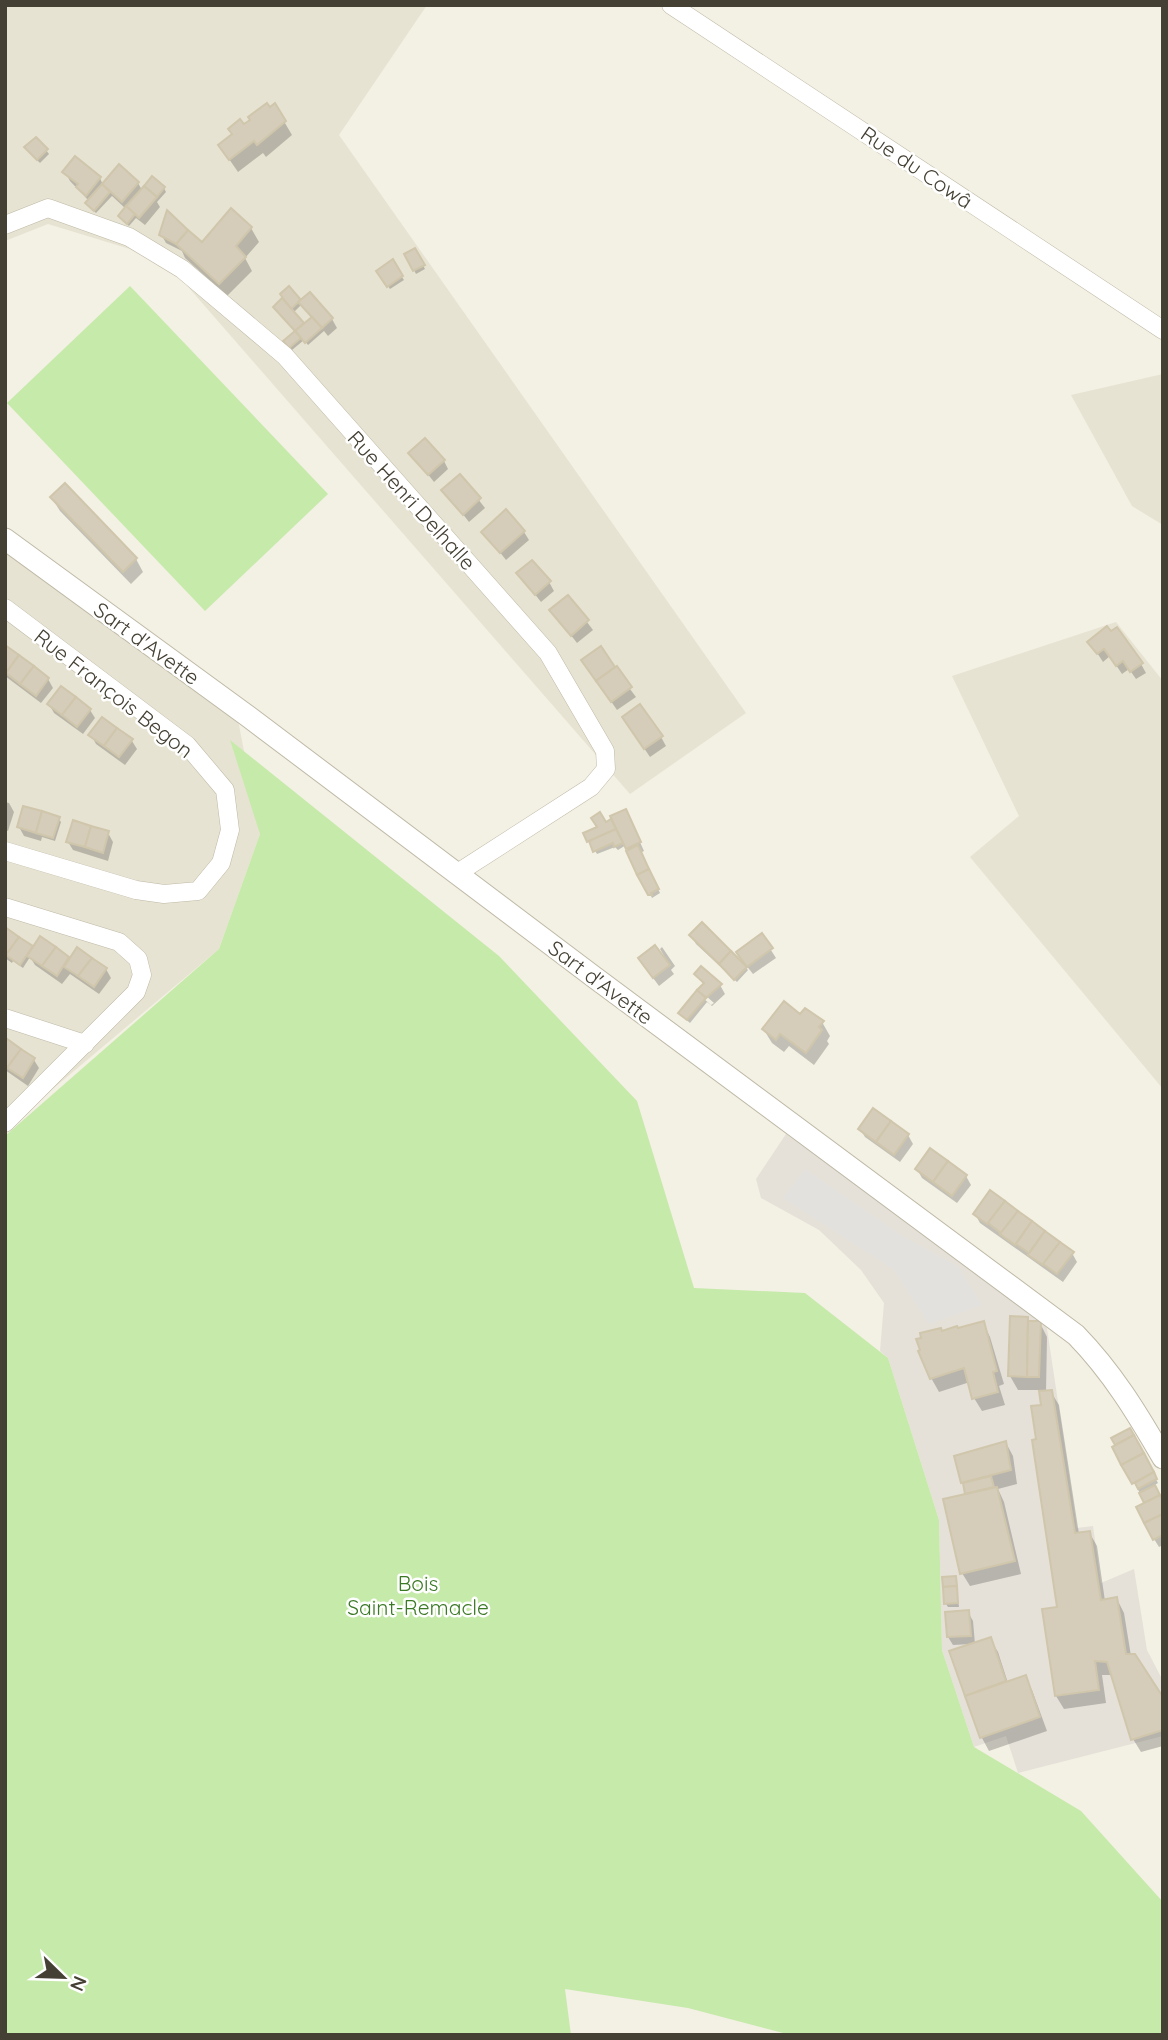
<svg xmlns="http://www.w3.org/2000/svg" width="1168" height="2040" viewBox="0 0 1168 2040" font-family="Quicksand,sans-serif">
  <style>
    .residential { fill: #e7e3d2 }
    .industrial { fill: #e5e1d9 }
    .green { fill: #c6eaaa }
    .parking { fill: #e3e1dd }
    .shadow { fill: #0003; fill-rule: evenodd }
    .building { fill: #d5cdb9; stroke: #d0c6ac; stroke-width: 2 }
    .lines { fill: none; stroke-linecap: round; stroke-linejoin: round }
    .minor-casing { stroke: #bfb9a6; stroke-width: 19 }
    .tertiary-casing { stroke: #bfb9a6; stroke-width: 23 }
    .minor { stroke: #fff; stroke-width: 18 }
    .tertiary { stroke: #fff; stroke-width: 21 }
    .labels { text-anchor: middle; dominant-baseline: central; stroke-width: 5; stroke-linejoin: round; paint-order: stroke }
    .street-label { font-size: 21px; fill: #454034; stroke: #fff }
    .park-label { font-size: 21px; fill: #3b7925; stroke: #fff }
  </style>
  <rect width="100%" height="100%" fill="#f3f0e4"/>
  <!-- residential -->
  <g class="residential">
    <path d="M5,5H427L339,135L746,713L630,794L183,281L130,249L48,224L5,241Z"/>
    <path d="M1163,374V525L1132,506L1071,395Z"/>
    <path d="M5,550L238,720L260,834L219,949L5,1129Z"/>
    <path d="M1116,622L1163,681V1089L970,857L1019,816L952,676Z"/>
  </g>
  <!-- industrial -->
  <path class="industrial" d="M786,1134L1046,1322L1077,1528L1093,1526L1101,1583L1134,1569L1147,1650L1163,1681V1736L1018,1773L1006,1736L974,1747L942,1650L939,1520L888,1358L880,1351L884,1303L861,1270L819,1230L761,1198L756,1179Z"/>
  <!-- green -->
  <g class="green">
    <path d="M130,286L328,494L205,611L7,403Z"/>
    <path d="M230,740L499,956L637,1101L694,1288L805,1293L888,1358L939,1520L942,1650L974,1747L1081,1811L1163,1902V2035H791L688,2008L565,1989L571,2035H5V1136L219,949L260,834Z"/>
  </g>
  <!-- parking -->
  <path class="parking" d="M805,1169L904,1237L958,1266L982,1305L929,1324L893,1269L783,1198Z"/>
  <!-- shadow -->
  <g class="shadow">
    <path d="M275,106L292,135L266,157L263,153L238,172L220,146Z"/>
    <path d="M46,150L49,154L40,163L28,151Z"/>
    <path d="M119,167L138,183L142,190L164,188L166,192L157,202L160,207L145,225L136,218L129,226L122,220L120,216L126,209L112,196L96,213L87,204L89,201L70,181L65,172L100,178L103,185Z"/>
    <path d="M251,228L259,242L245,258L252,271L227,296L185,258L182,251L166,243L161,234L202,245Z"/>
    <path d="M415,250L425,269L416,274L406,255Z"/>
    <path d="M392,262L404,280L390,289L378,271Z"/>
    <path d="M282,294L332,319L337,328L328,336L324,331L308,345L304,340L292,350L288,345L296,333L275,307L290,305ZM302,304L312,319L304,326L293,313Z"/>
    <path d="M411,453L444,461L448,469L434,482Z"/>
    <path d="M460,476L485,508L469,522L444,490Z"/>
    <path d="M52,498L136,559L143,572L131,584L60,511Z"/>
    <path d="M484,532H524L529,540L506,560Z"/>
    <path d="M519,574L549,582L554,591L541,602Z"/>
    <path d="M568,597L593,630L577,643L552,611Z"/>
    <path d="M1090,642L1141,664L1146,673L1136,679L1129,669L1122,674L1110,656L1103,662Z"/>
    <path d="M5,647L48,679L53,688L41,703L5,676Z"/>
    <path d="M600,649L636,697L617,710L589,669Z"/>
    <path d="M49,704L90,710L95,718L83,734L54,713Z"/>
    <path d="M103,719L132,741L137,749L125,765L96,744L91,735Z"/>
    <path d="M629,726L661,737L666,746L650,757Z"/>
    <path d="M5,802L9,803L14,812L8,831L5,830Z"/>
    <path d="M58,818L61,822L55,841L42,837L41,841L24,836L19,827Z"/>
    <path d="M614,820H630L644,851L640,853L660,893L652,898L626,845L618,850L615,847L597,854L585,834Z"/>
    <path d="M108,833L113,842L108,861L73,850L68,842Z"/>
    <path d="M702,925L748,970L749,969L743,961L762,936L776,958L753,974L749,969L737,982L696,944L691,935Z"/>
    <path d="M5,929L33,950L41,939L70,959L106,969L111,978L99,994L70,974L62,984L35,965L30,957L23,968L13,961L12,963L5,958Z"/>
    <path d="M662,947L675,966L671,970L674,974L659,986L645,967L664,956L660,949Z"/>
    <path d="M696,974L720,985L725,994L712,1006L707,1002L690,1023L682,1016L704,985ZM705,995L714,1003L711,1005L703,998Z"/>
    <path d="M801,1016L822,1022L830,1036L827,1041L829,1044L814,1065L789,1046L784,1052L772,1043L764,1030Z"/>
    <path d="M6,1040L34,1060L39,1068L28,1086L5,1070Z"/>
    <path d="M860,1129L908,1135L913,1144L900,1162L865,1137Z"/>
    <path d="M917,1169L966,1176L971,1185L957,1203L922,1178Z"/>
    <path d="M991,1193L1072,1253L1077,1262L1063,1282L980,1223L975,1214Z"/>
    <path d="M1027,1318L1030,1323H1040L1047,1337L1046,1392H1051L1059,1405L1079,1534L1089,1532L1097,1546L1105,1601L1117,1599L1124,1613L1131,1656L1163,1700V1746L1141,1752L1133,1739L1113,1675H1102L1106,1703L1064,1709L1056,1696L1044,1611L1059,1609L1038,1440L1043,1406L1041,1390H1018L1010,1376Z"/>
    <path d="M983,1323L990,1337L1004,1384L999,1386L1005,1405L982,1411L974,1398L970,1382L939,1392L925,1367L942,1333Z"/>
    <path d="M1129,1430L1158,1483L1153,1486L1163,1504V1545L1159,1547L1154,1539L1146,1504L1114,1447L1117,1446L1113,1439Z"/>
    <path d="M1006,1443L1013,1456L1017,1484L998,1489L1004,1502L1021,1574L970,1586L962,1573L968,1495L956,1457Z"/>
    <path d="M955,1578L959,1607H948L946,1604Z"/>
    <path d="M968,1612L973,1621L975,1644L990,1639L998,1652L1008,1683L1025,1677L1032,1690L1047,1731L989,1751L982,1738L951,1652L971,1644L953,1645L948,1637Z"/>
  </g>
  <!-- building -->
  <g class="building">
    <path d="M267,103L270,107L275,103L286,121L257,145L254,141L229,160L218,145L232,134L228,129L240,119L244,124L250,120L248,117Z"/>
    <path d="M36,137L48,149L37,160L24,147Z"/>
    <path d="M75,156L101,177L86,196L76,187L78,184L62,172Z"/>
    <path d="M119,164L139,182L122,202L102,184Z"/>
    <path d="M152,176L165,187L157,197L144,186Z"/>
    <path d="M102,184L110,192L94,211L85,203Z"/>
    <path d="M144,186L157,197L139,218L126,206Z"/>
    <path d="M126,206L135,214L127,224L118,216Z"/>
    <path d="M231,208L252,227L236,246L246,257L219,284L176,244L188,230L202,242Z"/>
    <path d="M167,210L188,230L176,244L159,235Z"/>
    <path d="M415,248L425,265L413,271L404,254Z"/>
    <path d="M393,259L403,276L387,287L376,271Z"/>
    <path d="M289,286L301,300L291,309L280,294Z"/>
    <path d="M310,292L333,318L322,328L298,302Z"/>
    <path d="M282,298L304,323L295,331L273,307Z"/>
    <path d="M312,317L322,328L305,343L295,331Z"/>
    <path d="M295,331L301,338L289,348L283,341Z"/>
    <path d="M425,438L445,460L428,475L408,453Z"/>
    <path d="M460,474L481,498L463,515L441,490Z"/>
    <path d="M65,483L137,558L123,572L50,497Z"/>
    <path d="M506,509L525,531L500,553L481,532Z"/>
    <path d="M532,560L551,581L535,595L516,573Z"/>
    <path d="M568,595L589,620L571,636L549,610Z"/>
    <path d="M1107,626L1111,631L1117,627L1143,663L1130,672L1123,661L1116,666L1104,649L1097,654L1087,642Z"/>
    <path d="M5,645L19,655L6,673H5Z"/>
    <path d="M601,646L615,667L596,681L581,660Z"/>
    <path d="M19,655L34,666L20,684L6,673Z"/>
    <path d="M34,666L49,678L36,696L20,684Z"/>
    <path d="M617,666L632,687L611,702L596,681Z"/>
    <path d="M61,686L76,697L62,715L47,704Z"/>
    <path d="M76,697L91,709L77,727L62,715Z"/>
    <path d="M640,704L663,736L644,749L622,717Z"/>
    <path d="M102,717L117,728L104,746L88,735Z"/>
    <path d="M117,728L133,739L119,757L104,746Z"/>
    <path d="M23,806L42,811L36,833L17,827Z"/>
    <path d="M626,809L641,842L626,849L610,816Z"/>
    <path d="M42,811L60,817L53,838L36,833Z"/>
    <path d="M600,812L606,822L611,819L616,829L587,842L583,833L597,827L591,818Z"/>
    <path d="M73,820L91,826L85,847L66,842Z"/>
    <path d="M91,826L109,831L103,853L85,847Z"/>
    <path d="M616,829L623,843L614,847L613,843L593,852L589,841Z"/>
    <path d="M638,845L649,869L637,875L626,851Z"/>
    <path d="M649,869L659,889L651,893L652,895H648L637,875Z"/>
    <path d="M702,922L731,951L719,964L689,935Z"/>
    <path d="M5,927L19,937L6,955L5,954Z"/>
    <path d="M762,933L773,948L747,967L736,952Z"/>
    <path d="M40,936L56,947L42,966L27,956Z"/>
    <path d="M19,937L33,946L20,965L6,955Z"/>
    <path d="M655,945L670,965L653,978L638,958Z"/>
    <path d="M56,947L69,957L57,976L42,966Z"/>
    <path d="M77,947L92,958L78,976L64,967Z"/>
    <path d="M731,951L747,967L734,980L719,964Z"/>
    <path d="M92,958L107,968L94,987L78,976Z"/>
    <path d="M701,966L722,984L706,998L697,990L704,983L694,974Z"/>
    <path d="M697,990L706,998L687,1020L678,1013Z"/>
    <path d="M784,1001L800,1014L805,1008L824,1021L819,1027L822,1030L806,1053L780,1034L776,1040L762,1029Z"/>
    <path d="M6,1038L21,1049L7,1068L5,1066Z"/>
    <path d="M21,1049L35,1058L23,1078L7,1068Z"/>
    <path d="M873,1108L891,1121L876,1142L858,1129Z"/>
    <path d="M891,1121L909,1134L894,1155L876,1142Z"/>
    <path d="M930,1148L948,1161L933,1182L915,1169Z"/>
    <path d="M948,1161L967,1175L952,1196L933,1182Z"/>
    <path d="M990,1190L1005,1201L987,1224L973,1214Z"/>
    <path d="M1005,1201L1018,1211L1001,1233L988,1223Z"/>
    <path d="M1018,1211L1032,1221L1015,1245L1000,1234Z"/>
    <path d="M1032,1221L1045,1231L1029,1253L1016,1244Z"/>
    <path d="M1045,1231L1060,1242L1043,1265L1028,1255Z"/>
    <path d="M1060,1242L1074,1252L1057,1274L1043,1264Z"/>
    <path d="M1010,1316L1028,1317L1027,1377L1008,1376Z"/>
    <path d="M984,1321L997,1371L993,1372L998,1392L972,1399L964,1368L930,1379L918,1351L920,1350L916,1339L921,1338L920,1333L941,1328L942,1331L957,1326L958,1328Z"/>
    <path d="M1028,1321H1041L1039,1377H1027Z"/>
    <path d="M1052,1390L1075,1533L1090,1531L1101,1600L1117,1597L1126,1654H1135L1163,1697V1730L1131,1740L1107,1662L1095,1661L1099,1690L1055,1696L1042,1609L1057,1607L1032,1440L1036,1439L1031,1406L1041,1405L1039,1391Z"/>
    <path d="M1130,1428L1134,1435L1115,1445L1111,1438Z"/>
    <path d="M1134,1435L1144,1453L1121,1465L1112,1447Z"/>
    <path d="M1006,1441L1011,1470L961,1483L954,1456Z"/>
    <path d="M1144,1453L1154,1472L1132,1484L1121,1465Z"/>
    <path d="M1154,1472L1157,1479L1138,1489L1135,1483Z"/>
    <path d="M991,1476L994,1487L965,1494L963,1483Z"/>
    <path d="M1155,1485L1160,1495L1144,1503L1139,1493Z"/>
    <path d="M997,1487L1015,1561L960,1574L943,1499Z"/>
    <path d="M1160,1495L1163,1501V1514L1144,1523L1136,1507Z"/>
    <path d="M1163,1514V1535L1153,1540L1144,1523Z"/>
    <path d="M956,1576L957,1586L943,1587L942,1577Z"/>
    <path d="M957,1586L958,1603L944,1604L943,1587Z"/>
    <path d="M969,1610L971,1636L947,1637L945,1612Z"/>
    <path d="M991,1637L1006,1681L965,1696L949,1651Z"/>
    <path d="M1026,1675L1040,1717L980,1738L965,1696Z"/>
  </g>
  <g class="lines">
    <defs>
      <g id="minor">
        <path d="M671,5L1163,330"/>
        <path d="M5,225L48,208L129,237L182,269L285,356L548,653L605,751L606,769L591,787L456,874"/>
        <path d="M5,608L187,745L225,790L230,830L221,863L198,891L164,894L136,890L5,851"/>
        <path d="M5,907L119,942L138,959L142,975L136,992L5,1123"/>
        <path d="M5,1018L85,1044"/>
      </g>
      <path id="tertiary" d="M5,539L249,717L594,977L1076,1335C1112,1372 1137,1413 1163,1458"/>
    </defs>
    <!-- minor casing -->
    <use href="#minor" class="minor-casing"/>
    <!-- tertiary casing -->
    <use href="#tertiary" class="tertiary-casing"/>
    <!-- minor -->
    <use href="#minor" class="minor"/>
    <!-- tertiary -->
    <use href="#tertiary" class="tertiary"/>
  </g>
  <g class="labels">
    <!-- street labels -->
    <g class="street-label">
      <text transform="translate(917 167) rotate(34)">Rue du Cowâ</text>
      <text transform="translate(412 500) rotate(48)">Rue Henri Delhalle</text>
      <text transform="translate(147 643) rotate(36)">Sart d'Avette</text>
      <text transform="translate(114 693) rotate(38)">Rue François Begon</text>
      <text transform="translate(601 982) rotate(37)">Sart d'Avette</text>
    </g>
    <!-- park labels -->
    <g class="park-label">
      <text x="418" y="1583">Bois<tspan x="418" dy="24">Saint-Remacle</tspan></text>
    </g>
  </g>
  <!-- border -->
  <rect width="1168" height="2040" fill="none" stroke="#454034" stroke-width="14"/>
  <!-- north arrow -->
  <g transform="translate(63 1977) rotate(113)" stroke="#ffffff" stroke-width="5" paint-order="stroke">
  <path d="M0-5L12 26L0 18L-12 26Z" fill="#454034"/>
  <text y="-10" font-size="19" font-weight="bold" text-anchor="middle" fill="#454034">N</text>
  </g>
</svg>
